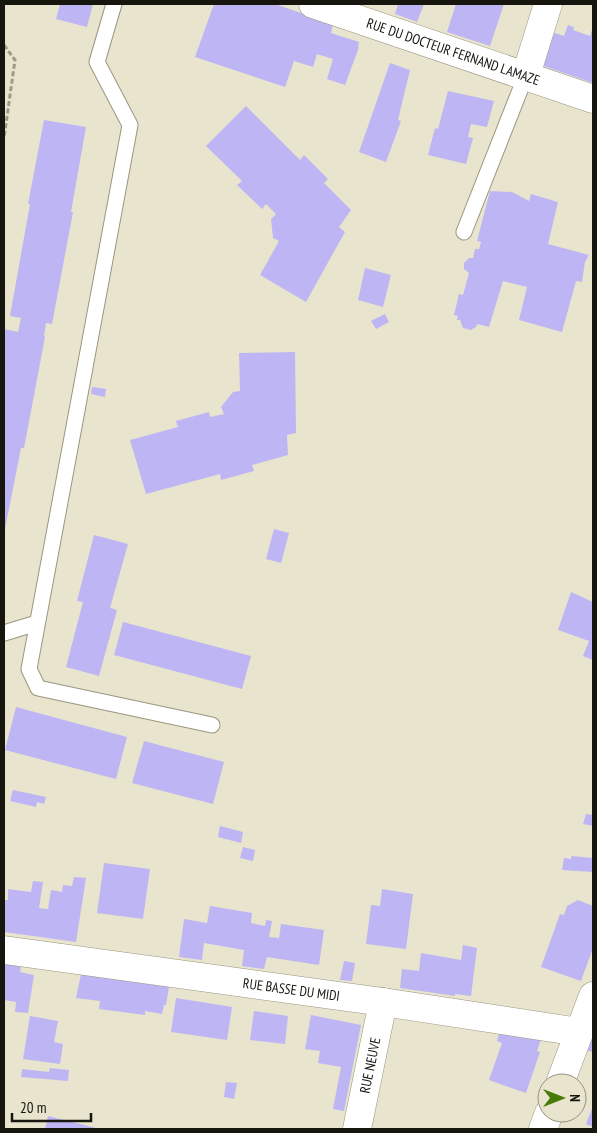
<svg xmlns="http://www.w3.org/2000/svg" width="597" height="1133" viewBox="0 0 597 1133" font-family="'PT Sans Narrow',sans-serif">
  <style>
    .building { fill: #beb6f4 }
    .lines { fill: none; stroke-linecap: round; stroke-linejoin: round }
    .service-casing { stroke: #9a9680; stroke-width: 17 }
    .minor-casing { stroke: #9a9680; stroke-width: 29 }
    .path { stroke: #9f9b8a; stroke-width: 3; stroke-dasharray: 5 2.5; stroke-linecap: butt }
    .service { stroke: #fff; stroke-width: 15 }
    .minor { stroke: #fff; stroke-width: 28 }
    .labels { text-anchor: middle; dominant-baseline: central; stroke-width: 5; stroke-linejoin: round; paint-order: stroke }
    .street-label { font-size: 14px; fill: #17160e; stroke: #e9e4cd }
  </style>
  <rect width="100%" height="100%" fill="#e9e4cd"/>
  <!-- building -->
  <g class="building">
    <path d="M60,4H93L87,27L56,19Z"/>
    <path d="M214,4H275L333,24L331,33L359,42L358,47H359L345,85L327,79L333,59L317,54L313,67L294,61L285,87L195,57Z"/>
    <path d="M398,4H424L417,22L395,14Z"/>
    <path d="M456,4H504L490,46L447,32Z"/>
    <path d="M568,25L574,27L573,30L590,36L593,27V83L535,63L546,30L564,36Z"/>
    <path d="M390,63L410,70L398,120L401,121L386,162L359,152Z"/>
    <path d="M448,91L494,101L487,127L471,124L468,137L473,138L466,164L428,155L435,128L438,129Z"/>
    <path d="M246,106L300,160L304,155L328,179L324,183L351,210L339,227L345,232L306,302L260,275L279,241L273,238L271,219L276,214L266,204L262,209L237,185L242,181L206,146Z"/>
    <path d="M44,120L86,127L71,212H73L52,324L46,323L44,336L45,337L24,448H21L4,534V329L18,332L21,318L10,316L30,204H28Z"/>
    <path d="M490,191L512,192L529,201L531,194L558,202L548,244L589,255L585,262L582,282L576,281L562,332L519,320L527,287L503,281L489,327L477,324L476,327L471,330L463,328L460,320H457L458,316L454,315L459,294L463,295L469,273L464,269V263L469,258H473L475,249H479L481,242L477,241Z"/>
    <path d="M365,268L391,275L383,307L358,300Z"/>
    <path d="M385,314L389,322L376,329L371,321Z"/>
    <path d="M295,352L296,433L287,435L288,455L252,465L254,471L221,480L220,474L146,494L130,440L178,427L176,421L209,412L210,417L224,414L221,407L233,392L240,391L239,353Z"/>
    <path d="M92,387L106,389L105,397L91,394Z"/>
    <path d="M274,529L289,533L281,563L266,559Z"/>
    <path d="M94,535L128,544L110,608L117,610L99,676L66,667L83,602L77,601Z"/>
    <path d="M571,592L593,602V660L583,656L589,641L558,630Z"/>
    <path d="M123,622L251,656L242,689L114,655Z"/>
    <path d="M16,707L127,737L116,779L5,750Z"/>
    <path d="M144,741L224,762L213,804L132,783Z"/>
    <path d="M13,790L46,797L44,804L37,802L36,807L10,801Z"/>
    <path d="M586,814L593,815V826L583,824Z"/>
    <path d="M220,826L243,832L241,843L218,837Z"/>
    <path d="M243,847L255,850L253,861L240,858Z"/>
    <path d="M571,856L593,858V872L562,870L564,858L571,859Z"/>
    <path d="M104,863L150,869L143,919L97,913Z"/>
    <path d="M74,877L86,878L76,942L4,932V900H8V889L31,892L33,881L43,882L39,908L48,909L51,890L62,892L63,885L72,886Z"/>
    <path d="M382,889L413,894L406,949L366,944L371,905L380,906Z"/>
    <path d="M578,900L593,906V948L581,981L541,967L560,914L564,915L567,906Z"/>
    <path d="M210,906L252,913L251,923L265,926L266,920L272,921L269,937L279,938L281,924L324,930L319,965L267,957L264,969L242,966L244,950L204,943L202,960L179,957L184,919L207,923Z"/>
    <path d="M463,945L477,948L471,996L455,994V996L400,988L402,969L419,971L421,953L461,960Z"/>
    <path d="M344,961L355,963L352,981L340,980Z"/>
    <path d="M4,963L21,965L20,972L34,975L28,1013L15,1012L16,1002L4,1000Z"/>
    <path d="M81,974L169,987L166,1005H164L162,1014L145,1011V1015L99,1009L100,1001L76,998Z"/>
    <path d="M176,998L232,1007L227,1040L171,1032Z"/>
    <path d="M254,1011L288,1016L285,1044L250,1040Z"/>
    <path d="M311,1015L361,1025L344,1111L333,1109L341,1067L318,1063L320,1051L305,1049Z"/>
    <path d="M30,1016L58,1021L54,1042L63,1044L60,1064L23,1059Z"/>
    <path d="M593,1029V1052L586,1050Z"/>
    <path d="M499,1033L541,1039L537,1051L540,1052L526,1093L489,1080L502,1043L497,1041Z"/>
    <path d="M50,1068L69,1070L68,1081L21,1077L22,1069L49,1072Z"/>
    <path d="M226,1082L237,1083L234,1099L224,1097Z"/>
    <path d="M593,1106V1127L586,1124Z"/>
    <path d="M48,1116L100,1129H45Z"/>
  </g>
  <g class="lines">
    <defs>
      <g id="service">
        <path d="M114,4L97,62L130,125L29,669L38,688L212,725"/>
        <path d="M464,232L526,75"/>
        <path d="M4,633L37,623"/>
      </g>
      <g id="minor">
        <path id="s1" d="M313,4L593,99"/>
        <path d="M526,75L548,4"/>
        <path id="s2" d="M4,950L383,1002L579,1032"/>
        <path d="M560,1083L593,996"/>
        <path id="s3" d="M357,1129L383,1002"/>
        <path d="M543,1129L549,1113"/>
      </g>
    </defs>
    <!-- service casing -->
    <use href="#service" class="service-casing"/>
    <!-- minor casing -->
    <use href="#minor" class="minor-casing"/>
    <!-- path -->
    <path class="path" d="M4,45L15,60L4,138"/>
    <!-- service -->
    <use href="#service" class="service"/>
    <!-- minor -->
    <use href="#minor" class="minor"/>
  </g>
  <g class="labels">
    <!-- street labels -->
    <g class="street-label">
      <text stroke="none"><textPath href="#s1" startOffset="148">RUE DU DOCTEUR FERNAND LAMAZE</textPath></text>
      <text stroke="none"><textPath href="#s2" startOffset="290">RUE BASSE DU MIDI</textPath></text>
      <text stroke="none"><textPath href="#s3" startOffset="65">RUE NEUVE</textPath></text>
    </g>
  </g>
  <!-- border -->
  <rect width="597" height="1133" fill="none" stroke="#17160e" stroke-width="10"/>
  <!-- north arrow -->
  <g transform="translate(562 1098) rotate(90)"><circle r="24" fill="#e9e4cd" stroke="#959281"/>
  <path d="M0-4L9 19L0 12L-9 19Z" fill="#477b09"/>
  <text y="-8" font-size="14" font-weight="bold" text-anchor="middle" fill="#17160e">N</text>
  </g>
  <!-- scale -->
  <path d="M12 1113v8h79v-8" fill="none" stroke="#17160e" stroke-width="2.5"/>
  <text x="20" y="1113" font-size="15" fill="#17160e" stroke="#e9e4cd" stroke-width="4" paint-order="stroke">20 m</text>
</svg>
